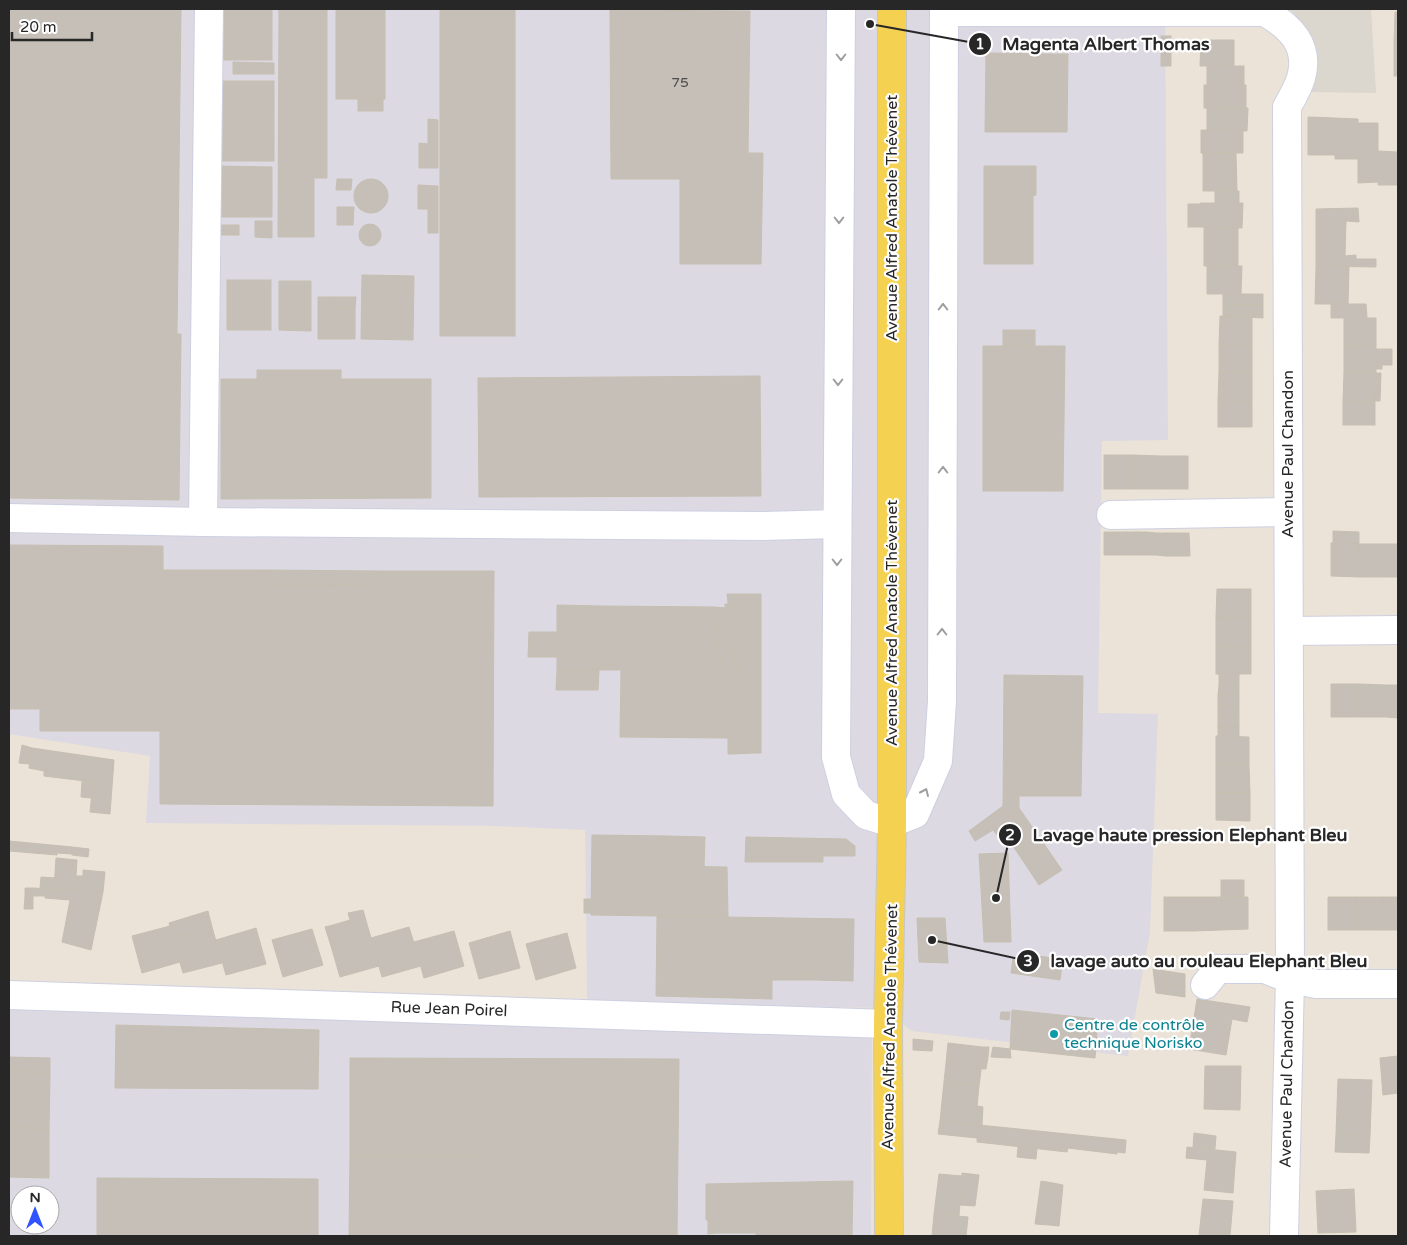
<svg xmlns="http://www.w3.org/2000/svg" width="1407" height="1245" viewBox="0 0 1407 1245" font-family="'Varela Round',sans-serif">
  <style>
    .industrial { fill: #dcd9e2; fill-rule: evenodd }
    .plaza { fill: #dbd6ce }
    .building { fill: #c5bfb7; stroke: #c5bfb1 }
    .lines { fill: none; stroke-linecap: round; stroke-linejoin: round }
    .minor-casing { stroke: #cdd0e1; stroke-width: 30 }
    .major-casing { stroke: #c7c7c7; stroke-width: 30 }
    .minor { stroke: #fff; stroke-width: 28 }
    .major { stroke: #f5d152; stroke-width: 28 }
    .oneway { stroke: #9e9e9e }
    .culture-dot { fill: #0f9aa8; stroke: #fff; stroke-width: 2 }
    .labels { text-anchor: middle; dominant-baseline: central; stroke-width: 4.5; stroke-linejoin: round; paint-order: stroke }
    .number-label { font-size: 14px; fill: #4e4d4b }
    .street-label { font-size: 16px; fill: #272727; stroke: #fff }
    .culture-label { font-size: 16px; fill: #0d838f; stroke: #fff; text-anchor: start }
    .leader { fill: none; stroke: #272727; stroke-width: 2 }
    .callout-dot { fill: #272727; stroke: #fff; stroke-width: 2 }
    .mark-label { font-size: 15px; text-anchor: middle; font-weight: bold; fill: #fff }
    .callout-label { font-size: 18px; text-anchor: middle; font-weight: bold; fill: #272727; stroke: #fff; stroke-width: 4.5; stroke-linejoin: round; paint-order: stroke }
  </style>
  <rect width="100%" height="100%" fill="#ebe3d7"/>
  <!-- industrial -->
  <g class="industrial">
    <path d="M9,9H1165L1168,440L1102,441L1098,713L1158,714L1150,932L1128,1056L912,1031L881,1008L587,1002L585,830L495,826L146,823L150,756L9,734Z"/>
    <path d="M9,1008L872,1032L871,1236H9ZM20,1195H50V1225H20Z"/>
  </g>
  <!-- plaza -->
  <path class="plaza" d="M1290,9H1371L1376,93L1306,92L1313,44L1306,29Z"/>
  <!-- building -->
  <g class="building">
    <path d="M9,9H181L177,334H181L179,500L9,498Z"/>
    <rect x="222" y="9" width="50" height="51"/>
    <path d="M279,9H327V178H314V237H278Z"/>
    <rect x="336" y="9" width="49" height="90"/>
    <rect x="440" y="9" width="75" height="327"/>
    <path d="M610,10L750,11L748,153H763L761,264H680V179H611Z"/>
    <path d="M1395,12H1398V43H1394Z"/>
    <rect x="1161" y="36" width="10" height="30"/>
    <path d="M1201,40H1234V66H1200Z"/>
    <rect x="1394" y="43" width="4" height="33"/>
    <path d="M986,53L1052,54L1051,132H985Z"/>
    <path d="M1052,54H1068L1067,132H1051Z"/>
    <path d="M233,62L274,63V74H233Z"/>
    <rect x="1207" y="66" width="37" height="19"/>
    <rect x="221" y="81" width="53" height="80"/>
    <rect x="1204" y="85" width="42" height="23"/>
    <rect x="358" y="99" width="25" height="12"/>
    <path d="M1207,108H1248L1247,131L1207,130Z"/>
    <path d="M1308,117L1335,118V155H1308Z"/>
    <path d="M1335,118L1358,119V159H1335Z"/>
    <path d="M428,119L438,120V168H419V143L428,144Z"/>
    <path d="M1358,123H1378V182L1358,183Z"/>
    <path d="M1201,130L1243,131V153H1201Z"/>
    <path d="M1378,151L1398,152V185H1378Z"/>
    <path d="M1203,153H1236L1237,191H1203Z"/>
    <path d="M220,166L272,167V217H219Z"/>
    <path d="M984,166H1036V195L1033,196V264H984Z"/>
    <circle cx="371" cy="196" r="17"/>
    <path d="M337,179H352L351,190H336Z"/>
    <path d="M418,185L438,186V233H428V209H418Z"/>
    <path d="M1215,191H1239V203H1243L1242,228L1200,227V203H1215Z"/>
    <rect x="1188" y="204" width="12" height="23"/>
    <path d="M337,207H354L353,225H337Z"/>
    <path d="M1316,209L1358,208L1359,222L1346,221L1345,256L1356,255V259H1376V267L1316,266Z"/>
    <path d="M255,221H272V238L255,237Z"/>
    <circle cx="370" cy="235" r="11"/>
    <rect x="220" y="225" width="19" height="10"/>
    <path d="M1204,227L1238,228V266H1204Z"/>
    <path d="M1207,266H1242L1241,294H1263V305H1223V294H1207Z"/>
    <path d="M1316,266L1349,267L1348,304H1315Z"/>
    <path d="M362,275L414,276L413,340L361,339Z"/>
    <rect x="227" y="280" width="44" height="50"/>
    <path d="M279,281H311V331L279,330Z"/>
    <path d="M318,297H330V308H355V339H318Z"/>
    <path d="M330,297H356L355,308H330Z"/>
    <path d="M1331,304H1366L1367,318H1376V345H1344V318H1331Z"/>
    <path d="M1223,305H1263V314L1223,315Z"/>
    <path d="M1263,314V318L1223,316V315Z"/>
    <path d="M1220,316L1252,318V345H1219Z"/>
    <rect x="1003" y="330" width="32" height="16"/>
    <rect x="1219" y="345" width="33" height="27"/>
    <rect x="1344" y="345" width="32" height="28"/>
    <rect x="983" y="346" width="66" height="145"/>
    <path d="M1049,346H1065L1063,491H1049Z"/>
    <path d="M1376,349H1392V365H1382V369H1376Z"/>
    <path d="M257,370H341V379H431V498L221,499V379H257Z"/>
    <path d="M1219,372H1252V401L1218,400Z"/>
    <path d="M1344,373H1376L1375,401H1343Z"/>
    <path d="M1376,373H1381L1380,401H1375Z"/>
    <path d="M760,376L761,496L479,497L478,378Z"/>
    <path d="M1218,400L1252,401V427H1218Z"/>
    <rect x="1343" y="401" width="32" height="24"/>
    <rect x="1104" y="455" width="29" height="34"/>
    <path d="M1133,455L1161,456V489H1133Z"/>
    <rect x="1161" y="456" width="27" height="33"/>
    <path d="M1333,531L1359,532V544H1333Z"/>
    <path d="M1104,532H1115L1116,555H1104Z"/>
    <path d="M1115,532H1126V555H1116Z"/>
    <rect x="1126" y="532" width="10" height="23"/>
    <rect x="1136" y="532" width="10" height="23"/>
    <path d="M1146,532L1156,533V555H1146Z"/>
    <path d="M1156,533H1166V556L1156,555Z"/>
    <rect x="1166" y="533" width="10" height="23"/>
    <path d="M1176,533H1189L1190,556H1176Z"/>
    <path d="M1331,543L1359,544L1360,577L1331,576Z"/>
    <path d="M1359,544H1388V577H1360Z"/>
    <rect x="1388" y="544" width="10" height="33"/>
    <path d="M9,545L163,546V570H263V586L380,584V571H494L493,806L160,804V731H40V709H9Z"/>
    <path d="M263,570L380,571V584L263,586Z"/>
    <path d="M1217,589H1251V618L1216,617Z"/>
    <path d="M727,594H761V753H755L744,729Z"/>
    <path d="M725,604H728L744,729L755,753L731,754L714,607L725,608Z"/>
    <path d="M557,605L599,606V670L557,671V657H528L529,632H557Z"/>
    <path d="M599,606L714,607L731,754H728V738L620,737L621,670H599Z"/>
    <path d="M1216,617L1251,618V646H1216Z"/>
    <rect x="1216" y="646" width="35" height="28"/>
    <path d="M599,670L598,690H556L557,671Z"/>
    <rect x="1219" y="674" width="20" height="11"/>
    <path d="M1004,675L1083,676L1081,796H1019V808L1062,870L1039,885L1005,834L999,837L993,830L975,841L969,831L1003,806Z"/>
    <path d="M1331,684H1359L1358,717H1331Z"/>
    <path d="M1359,684L1386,685V717H1358Z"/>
    <path d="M1219,685H1239V695H1218Z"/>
    <path d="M1386,685H1398V718L1386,717Z"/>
    <path d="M1218,695H1239V706L1218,705Z"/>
    <path d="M1218,705L1239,706V717H1218Z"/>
    <rect x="1218" y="717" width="21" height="10"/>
    <rect x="1218" y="727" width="21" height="10"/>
    <path d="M1216,736L1249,737V765H1216Z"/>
    <path d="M22,745L32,748L29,764L19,763Z"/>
    <path d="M32,748L114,760L110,814L90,812L93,782L44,776V771L29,768Z"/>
    <path d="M1216,765H1249L1250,793H1216Z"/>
    <path d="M82,781L93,782L91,798L81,797Z"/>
    <path d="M1216,793H1250V821L1216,820Z"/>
    <path d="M592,835L667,836L665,866L727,867L728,917L591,915Z"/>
    <path d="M667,836L705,837L704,867L665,866Z"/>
    <path d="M746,837L846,839L855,846V856H823V862H745Z"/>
    <path d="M9,841L72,847V854L57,853V855L9,851Z"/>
    <path d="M72,847L89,849L88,857L72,855Z"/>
    <path d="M1008,853L1011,942H984L979,854Z"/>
    <path d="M56,858L77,860L76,876H83V870L105,872L103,892L54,889Z"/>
    <path d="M41,877L55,878L54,889L40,888Z"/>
    <rect x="1221" y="880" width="23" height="17"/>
    <path d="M25,888H34L33,896H25Z"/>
    <path d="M34,888L46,889L45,896H33Z"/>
    <path d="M46,889L103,892L91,950L62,942L70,900L45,898Z"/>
    <path d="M25,896H33V909H24Z"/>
    <rect x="1164" y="897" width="28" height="34"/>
    <path d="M1192,897H1221V930L1192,931Z"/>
    <path d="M1221,897H1248V929L1221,930Z"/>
    <path d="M1328,897H1356L1357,930H1328Z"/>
    <path d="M1356,897H1384V930H1357Z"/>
    <rect x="1384" y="897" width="14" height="33"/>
    <rect x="584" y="899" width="7" height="14"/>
    <path d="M363,910L379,966L340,977L331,946L339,944L333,925L350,920L348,913Z"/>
    <path d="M208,911L212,927L173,938L169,923Z"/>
    <path d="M657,916L854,919L853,981L815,980L814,973H803L799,980H772V999L656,996Z"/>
    <path d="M917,918H945L948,963L919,962Z"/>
    <path d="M333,925L339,944L331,946L325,927Z"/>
    <path d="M170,926L180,962L142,973L132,936Z"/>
    <path d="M212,927L222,963L183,973L173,938Z"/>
    <path d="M409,927L421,966L382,977L371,938Z"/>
    <path d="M256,928L266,964L226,975L216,940Z"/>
    <path d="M312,929L323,965L283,977L272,940Z"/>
    <path d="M454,931L464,966L424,978L414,942Z"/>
    <path d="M510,931L520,968L479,979L469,943Z"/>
    <path d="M567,933L576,968L536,980L526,944Z"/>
    <path d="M1021,954L1054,958V964L1062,965L1060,980L1011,973L1013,958L1020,959Z"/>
    <path d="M1153,969L1165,971L1164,994L1156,993Z"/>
    <path d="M1165,971L1185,974V986L1164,983Z"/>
    <path d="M803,973H814L815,980H799Z"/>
    <path d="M1164,983L1185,986V997L1164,994Z"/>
    <path d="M1197,999L1250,1007L1247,1022L1232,1019L1226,1055L1189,1049Z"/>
    <path d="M1012,1010L1098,1019L1095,1058L1010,1049Z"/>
    <path d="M1001,1012H1010L1009,1020L1000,1019Z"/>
    <path d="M116,1025L319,1030L318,1089L115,1088Z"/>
    <path d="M913,1039L933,1041L932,1051L913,1050Z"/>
    <path d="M948,1043L982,1047L981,1056L988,1057L986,1069H982V1062L966,1060V1065L946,1063Z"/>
    <path d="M982,1047H989L988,1057L981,1056Z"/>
    <path d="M993,1047L1010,1049L1011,1058L991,1057Z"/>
    <path d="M1398,1056V1093L1383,1095L1380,1058Z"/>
    <path d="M9,1057L50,1058V1075L9,1070Z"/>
    <path d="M350,1058L679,1059L677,1236H477V1156H350Z"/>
    <path d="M966,1060L982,1062L979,1086L944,1082L946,1063L966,1065Z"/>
    <path d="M1205,1066H1241L1240,1110L1204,1109Z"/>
    <path d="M9,1070L50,1075L49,1130L9,1125Z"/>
    <path d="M1338,1079L1372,1080L1370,1136L1336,1134Z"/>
    <path d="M944,1082L979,1086L977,1106L983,1107L982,1125L940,1121Z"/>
    <path d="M940,1121L1126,1140L1125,1153L1117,1152V1154L1068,1148L1067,1152L977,1142V1138L938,1134Z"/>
    <path d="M9,1125L49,1130V1178L9,1177Z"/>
    <path d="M1194,1133L1216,1136L1215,1149L1193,1147Z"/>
    <path d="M1336,1134L1370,1136L1369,1153L1335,1152Z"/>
    <path d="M1018,1147L1037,1148L1036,1159L1017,1157Z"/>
    <path d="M1187,1147L1236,1152L1233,1193L1204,1190L1207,1160L1186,1158Z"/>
    <path d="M350,1156H477V1236H349Z"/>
    <path d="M962,1173L979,1175L975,1206L960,1205Z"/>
    <path d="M939,1174L962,1176L959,1216L934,1214Z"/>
    <path d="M97,1178L318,1179V1236H97Z"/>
    <path d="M853,1181L852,1235L766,1236H756V1233H715V1220H706V1184Z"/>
    <path d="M1041,1181L1053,1183L1049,1225L1035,1224Z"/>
    <path d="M1053,1183L1063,1185L1059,1226L1049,1225Z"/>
    <path d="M1354,1189L1356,1232L1318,1233L1316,1191Z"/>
    <path d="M1203,1199L1233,1201L1230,1236H1199Z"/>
    <path d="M934,1214L968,1217L966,1236H932Z"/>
    <path d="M708,1220H715V1233L708,1234Z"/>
  </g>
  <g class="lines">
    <defs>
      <g id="minor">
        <path d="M209,9L203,522L763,526L837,524"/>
        <path d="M841,9L836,757L846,794L866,815L892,823L915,814L938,761L942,701L944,9"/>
        <path d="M944,12H1265C1291,27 1310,46 1301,78C1298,88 1292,98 1287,107L1290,979L1284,1236"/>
        <path d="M1111,515L1288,512"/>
        <path d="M9,518L203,522"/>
        <path d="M1289,631L1398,630"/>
        <path d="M1205,985L1218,969H1265L1290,979L1316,984H1398"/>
        <path d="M9,995L888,1024"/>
      </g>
      <path id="major" d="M889,1236L888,1024L892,823V9"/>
    </defs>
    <!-- minor casing -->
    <use href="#minor" class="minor-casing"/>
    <!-- major casing -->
    <use href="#major" class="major-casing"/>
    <!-- minor -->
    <use href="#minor" class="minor"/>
    <!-- major -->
    <use href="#major" class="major"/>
  </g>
  <!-- one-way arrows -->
  <defs><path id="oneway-chevron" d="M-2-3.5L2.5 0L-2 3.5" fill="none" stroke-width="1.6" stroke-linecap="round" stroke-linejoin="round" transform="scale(1.25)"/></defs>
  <g class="oneway">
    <use href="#oneway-chevron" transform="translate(841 57) rotate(90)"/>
    <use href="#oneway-chevron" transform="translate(839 220) rotate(90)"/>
    <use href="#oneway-chevron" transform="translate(943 307) rotate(-90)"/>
    <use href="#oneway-chevron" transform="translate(838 382) rotate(90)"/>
    <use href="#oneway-chevron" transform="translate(943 470) rotate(-90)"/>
    <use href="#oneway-chevron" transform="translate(837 562) rotate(90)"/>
    <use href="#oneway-chevron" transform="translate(942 632) rotate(-90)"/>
    <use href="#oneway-chevron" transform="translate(925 792) rotate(-66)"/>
  </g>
  <!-- markers -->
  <circle class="culture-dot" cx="1054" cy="1034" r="5"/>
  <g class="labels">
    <!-- number labels -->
    <g class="number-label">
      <text x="680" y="82">75</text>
    </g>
    <!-- street labels -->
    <g class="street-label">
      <text transform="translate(892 218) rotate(-90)">Avenue Alfred Anatole Thévenet</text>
      <text transform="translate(1288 454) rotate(-90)">Avenue Paul Chandon</text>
      <text transform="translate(892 623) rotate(-90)">Avenue Alfred Anatole Thévenet</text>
      <text transform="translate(449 1009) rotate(2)">Rue Jean Poirel</text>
      <text transform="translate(890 1027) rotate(-89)">Avenue Alfred Anatole Thévenet</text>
      <text transform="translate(1287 1084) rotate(-89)">Avenue Paul Chandon</text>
    </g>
    <!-- culture labels -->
    <g class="culture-label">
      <text x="1064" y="1025">Centre de contrôle<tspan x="1064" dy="18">technique Norisko</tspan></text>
    </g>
  </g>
  <!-- callouts -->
  <path class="leader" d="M870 24L980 44M996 898L1010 835M932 940L1028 961"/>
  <g class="callout-dot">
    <circle cx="870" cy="24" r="5"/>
    <circle cx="996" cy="898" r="5"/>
    <circle cx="932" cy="940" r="5"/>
    <circle cx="980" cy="44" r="12"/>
    <circle cx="1010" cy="835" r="12"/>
    <circle cx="1028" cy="961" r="12"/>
  </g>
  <g class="mark-label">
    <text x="980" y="49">1</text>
    <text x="1010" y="840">2</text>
    <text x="1028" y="966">3</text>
  </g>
  <g class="callout-label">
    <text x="1106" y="50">Magenta Albert Thomas</text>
    <text x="1190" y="841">Lavage haute pression Elephant Bleu</text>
    <text x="1209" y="967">lavage auto au rouleau Elephant Bleu</text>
  </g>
  <!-- border -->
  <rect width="1407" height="1245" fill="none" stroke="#272727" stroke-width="20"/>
  <!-- north arrow -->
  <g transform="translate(35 1210)"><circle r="24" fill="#ffffff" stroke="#a9a9a9"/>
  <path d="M0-4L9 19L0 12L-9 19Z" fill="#3054ff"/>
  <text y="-8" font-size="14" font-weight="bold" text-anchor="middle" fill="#272727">N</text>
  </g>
  <!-- scale -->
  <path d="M12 32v8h80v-8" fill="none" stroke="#272727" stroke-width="2.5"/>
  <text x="20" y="32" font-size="15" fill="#272727" stroke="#ffffff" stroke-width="4" paint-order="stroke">20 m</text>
</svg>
